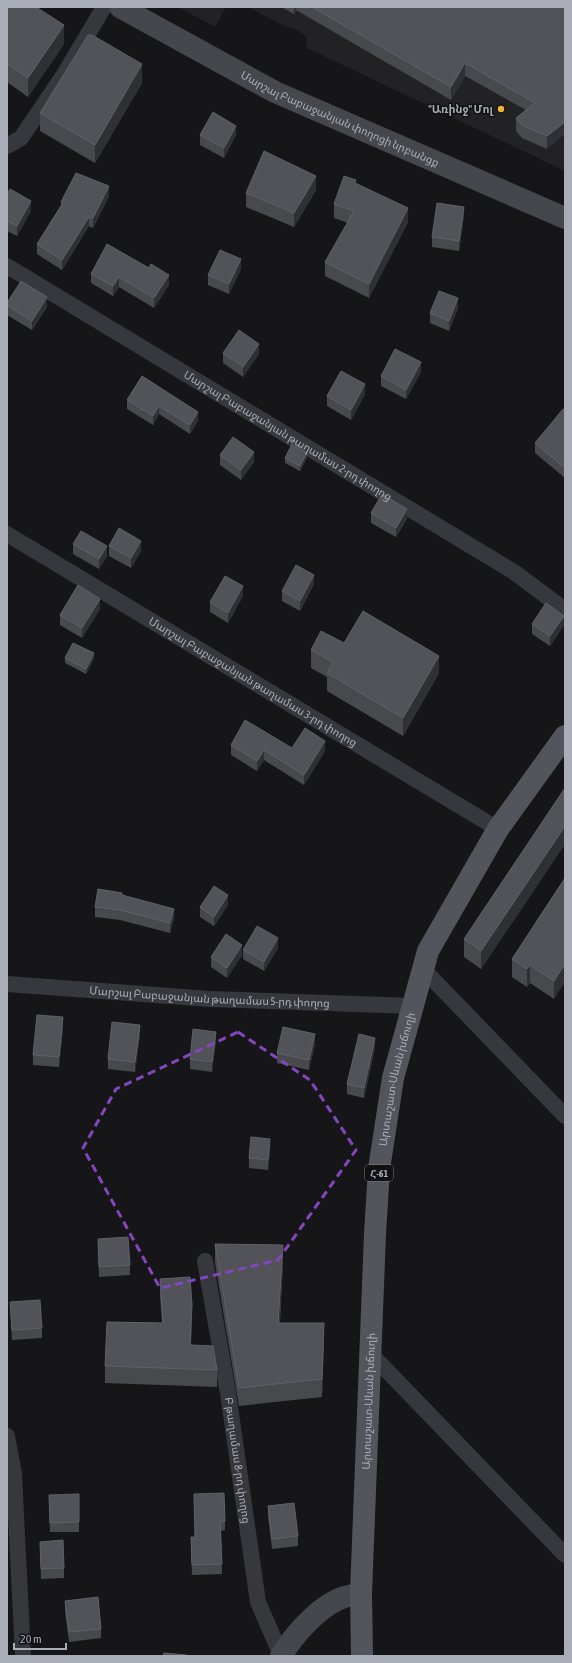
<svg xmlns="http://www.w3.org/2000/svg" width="572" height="1663" viewBox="0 0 572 1663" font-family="'Asap Condensed','Noto Sans Armenian',sans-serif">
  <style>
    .built { fill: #222225 }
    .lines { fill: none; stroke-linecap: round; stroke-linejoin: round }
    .street { stroke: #37383d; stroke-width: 16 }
    .secondary { stroke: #45474d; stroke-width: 22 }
    .primary { stroke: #53555c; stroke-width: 22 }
    .wall { fill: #47494d }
    .shaded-wall { fill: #2f3033 }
    .building { fill: #525359; stroke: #5f6168 }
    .marked { fill: none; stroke: #8446be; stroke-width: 3; stroke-dasharray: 8 5; stroke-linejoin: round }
    .poi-dot { fill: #f2b134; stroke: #111113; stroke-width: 1.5 }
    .labels { text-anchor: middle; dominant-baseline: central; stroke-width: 3; stroke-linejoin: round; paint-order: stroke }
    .shield { fill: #111113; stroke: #7b7e86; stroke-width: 1 }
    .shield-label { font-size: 10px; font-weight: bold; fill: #a8adb8 }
    .poi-label { font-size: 11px; font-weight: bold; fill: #a8adb8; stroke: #111113; text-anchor: end }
    .street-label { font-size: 11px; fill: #a8adb8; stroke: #111113 }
  </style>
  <rect width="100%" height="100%" fill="#161618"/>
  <!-- built -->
  <g class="built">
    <path d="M178,7H226L215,27Z"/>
    <path d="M248,7H565V171L307,48L306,36L293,28L286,27Z"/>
  </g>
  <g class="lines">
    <!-- street -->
    <g class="street">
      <path d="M7,146L21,138L63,76L104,7"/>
      <path id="s1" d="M7,266L514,572L565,610"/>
      <path id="s2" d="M7,534L498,829"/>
      <path d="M423,969L565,1116"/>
      <path id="s3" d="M7,984L210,999L413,1006"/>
      <path id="s4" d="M205,1261L228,1393L258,1602L281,1655"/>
      <path d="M370,1353L565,1555"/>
      <path d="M7,1436L14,1474L23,1656"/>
    </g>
    <!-- secondary -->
    <g class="secondary">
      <path id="s5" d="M120,7L275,92L565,218"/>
      <path d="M281,1656C293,1636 316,1610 337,1600C344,1596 354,1595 361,1593"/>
    </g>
    <!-- primary -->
    <path class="primary" id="s6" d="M362,1656L361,1593L375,1234L379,1169L393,1078L428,951L498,829L565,736"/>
  </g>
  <!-- wall -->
  <g class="wall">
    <path d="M7,7L64,44L28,97L7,82Z"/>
    <path d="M281,7H565L547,149L522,138L516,131V118L526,110L465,76L451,100L296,10L294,14Z"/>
    <path d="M142,83L95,163L40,131V113Z"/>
    <path d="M200,135H236L224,158L200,145Z"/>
    <path d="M356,184L408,222L369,298L325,276V262L348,223L334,218V204Z"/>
    <path d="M316,190L294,227L246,207V193Z"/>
    <path d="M7,195L31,211L17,236L7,231Z"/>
    <path d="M109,196L93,228L89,226L62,270L37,254V244L61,205V202Z"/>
    <path d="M464,217L459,251L432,247V237Z"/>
    <path d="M149,268L169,285L154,308L119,287L113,296L91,283V274Z"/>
    <path d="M241,269L229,294L208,285V275Z"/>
    <path d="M7,303L47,307L32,330L7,315Z"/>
    <path d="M458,308L449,331L430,323V313Z"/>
    <path d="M223,353L259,354L243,377L223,363Z"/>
    <path d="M421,372L406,399L381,386V376Z"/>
    <path d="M142,376L198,421L190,434L159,414L153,425L127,409V400Z"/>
    <path d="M365,394L351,420L327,406V396Z"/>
    <path d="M565,410V478L535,453V443Z"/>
    <path d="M220,455L254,462L241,480L220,465Z"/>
    <path d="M285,458H307L300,471L285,463Z"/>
    <path d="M371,513L407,519L396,537L371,523Z"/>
    <path d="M73,544L107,556L99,569L73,554Z"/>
    <path d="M109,546L141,551L131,568L109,556Z"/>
    <path d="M314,584L300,611L282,601V591Z"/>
    <path d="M243,596L228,623L210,612V602Z"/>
    <path d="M100,609L82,638L60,625V615Z"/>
    <path d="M532,624L564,625L550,646L532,634Z"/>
    <path d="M344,643L439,673L403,736L327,691V677L311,668V650Z"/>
    <path d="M65,658H94L86,674L65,663Z"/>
    <path d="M231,745L292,748L325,751L304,785L264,760L257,771L231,755Z"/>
    <path d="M565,788V844L481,969L464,957V939Z"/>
    <path d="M565,878L554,999L530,983L527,987L512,977V959Z"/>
    <path d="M122,895L174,918L170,933L120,920L95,917V907Z"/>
    <path d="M228,905L214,926L200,917V907Z"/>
    <path d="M278,948L264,971L243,959V950Z"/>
    <path d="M242,955L227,978L211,967V957Z"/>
    <path d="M63,1027L59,1067L33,1065V1055Z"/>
    <path d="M140,1035L135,1072L108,1069V1059Z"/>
    <path d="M216,1041L212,1072L190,1069V1059Z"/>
    <path d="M315,1044L309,1070L277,1063V1053Z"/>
    <path d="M375,1048L364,1098L347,1094V1084Z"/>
    <path d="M270,1149L268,1170L249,1168V1158Z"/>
    <path d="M98,1239L130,1265V1275L99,1277Z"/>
    <path d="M215,1244L283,1264L280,1323L324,1342L322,1397L239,1406L215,1263Z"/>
    <path d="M160,1279L192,1322L191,1345L217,1370V1387L105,1383V1366L162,1323L160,1296Z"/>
    <path d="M10,1302L42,1328V1338L12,1340Z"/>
    <path d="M194,1494L225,1521V1530L221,1531L222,1574L192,1575L191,1547L195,1537Z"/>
    <path d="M49,1495L79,1522V1532H50Z"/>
    <path d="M268,1506L298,1536V1546L272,1549L268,1516Z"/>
    <path d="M40,1542L64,1568V1578L41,1579Z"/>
    <path d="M65,1601L101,1629V1638L69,1642L65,1611Z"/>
  </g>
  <!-- shaded-wall -->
  <g class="shaded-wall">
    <path d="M294,7H296V10L294,14Z"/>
    <path d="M64,25V44L28,97V78Z"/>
    <path d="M465,63V76L451,100V87Z"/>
    <path d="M142,64V83L95,163V145Z"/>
    <path d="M565,122V134L547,149V136Z"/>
    <path d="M236,126V135L224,158V148Z"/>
    <path d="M316,176V190L294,227V213Z"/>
    <path d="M109,186V196L93,228V218Z"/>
    <path d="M31,201V211L17,236V226Z"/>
    <path d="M464,207V217L459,251V241Z"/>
    <path d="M408,208V222L369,298V284Z"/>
    <path d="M89,217V226L62,270V260Z"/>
    <path d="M241,259V269L229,294V284Z"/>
    <path d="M169,275V285L154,308V298Z"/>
    <path d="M119,277V287L113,296V286Z"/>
    <path d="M47,297V307L32,330V321Z"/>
    <path d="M458,298V308L449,331V321Z"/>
    <path d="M259,344V354L243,377V367Z"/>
    <path d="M421,362V372L406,399V390Z"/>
    <path d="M365,384V394L351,420V410Z"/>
    <path d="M159,406V414L153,425V416Z"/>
    <path d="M198,412V421L190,434V425Z"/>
    <path d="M254,452V462L241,480V470Z"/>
    <path d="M307,453V458L300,471V466Z"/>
    <path d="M407,509V519L396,537V528Z"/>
    <path d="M141,541V551L131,568V558Z"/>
    <path d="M107,546V556L99,569V559Z"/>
    <path d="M314,575V584L300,611V601Z"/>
    <path d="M243,586V596L228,623V613Z"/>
    <path d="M100,599V609L82,638V628Z"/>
    <path d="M564,616V625L550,646V636Z"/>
    <path d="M94,653V658L86,674V669Z"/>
    <path d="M439,656V673L403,736V718Z"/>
    <path d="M325,741V751L304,785V775Z"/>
    <path d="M264,750V760L257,771V761Z"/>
    <path d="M565,826V844L481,969V951Z"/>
    <path d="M228,895V905L214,926V917Z"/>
    <path d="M174,909V918L170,933V923Z"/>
    <path d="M278,938V948L264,971V962Z"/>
    <path d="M242,945V955L227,978V968Z"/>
    <path d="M565,964V982L554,999V981Z"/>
    <path d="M530,965V983L527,987V969Z"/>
    <path d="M63,1017V1027L59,1067V1057Z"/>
    <path d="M140,1025V1035L135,1072V1062Z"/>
    <path d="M216,1032V1041L212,1072V1062Z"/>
    <path d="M315,1034V1044L309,1070V1060Z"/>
    <path d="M375,1038V1048L364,1098V1088Z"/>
    <path d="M270,1139V1149L268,1170V1160Z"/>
    <path d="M283,1245V1264L278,1341V1323Z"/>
    <path d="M192,1305V1322L190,1362V1345Z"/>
    <path d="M324,1323V1342L322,1397V1379Z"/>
  </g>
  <!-- building -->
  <g class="building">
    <path d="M7,7H36L64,25L28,78L7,64Z"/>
    <path d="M312,7H565V122L547,136L522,125L516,118L535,103L465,63L451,87Z"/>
    <path d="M88,35H92L142,64L95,145L40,113Z"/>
    <path d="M213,112L236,126L224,148L200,135Z"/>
    <path d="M264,151L316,176L294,213L246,193Z"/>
    <path d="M76,173L109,186L93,218L89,217L62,260L37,244L63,203L61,202Z"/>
    <path d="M344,176L356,180L355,183L408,208L369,284L325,262L354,211L334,204Z"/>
    <path d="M10,189L31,201L17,226L7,221V195Z"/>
    <path d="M437,203L464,207L459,241L432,237Z"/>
    <path d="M107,244L149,268L151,264L169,275L154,298L119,277L113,286L91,274Z"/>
    <path d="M220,250L241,259L229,284L208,275Z"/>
    <path d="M21,281L47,297L32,321L7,305V303Z"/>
    <path d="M439,291L458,298L449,321L430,313Z"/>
    <path d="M239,330L259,344L243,367L223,353Z"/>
    <path d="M395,349L421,362L406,390L381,376Z"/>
    <path d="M341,371L365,384L351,410L327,396Z"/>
    <path d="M142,376L198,412L190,425L159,406L153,416L127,400Z"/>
    <path d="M563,409L565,410V468L535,443Z"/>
    <path d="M233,437L254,452L241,470L220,455Z"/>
    <path d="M292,444L307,453L300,466L285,458Z"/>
    <path d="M382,494L407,509L396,528L371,513Z"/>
    <path d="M119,528L141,541L131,558L109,546Z"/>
    <path d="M81,531L107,546L99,559L73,544Z"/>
    <path d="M296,565L314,575L300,601L282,591Z"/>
    <path d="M225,576L243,586L228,613L210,602Z"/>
    <path d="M78,585L100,599L82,628L60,615Z"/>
    <path d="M546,603L564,616L550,636L532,624Z"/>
    <path d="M363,611L439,656L403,718L327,673L333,662L311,650L321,631L344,643Z"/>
    <path d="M73,643L94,653L86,669L65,658Z"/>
    <path d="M245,720L292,748L305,728L325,741L304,775L264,750L257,761L231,745Z"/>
    <path d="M565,788V826L481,951L464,939Z"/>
    <path d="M565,878V964L554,981L530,965L527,969L512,959Z"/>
    <path d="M214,886L228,895L214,917L200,907Z"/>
    <path d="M98,889L122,893V895L174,909L170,923L120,910L95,907Z"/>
    <path d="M257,926L278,938L264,962L243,950Z"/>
    <path d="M226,934L242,945L227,968L211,957Z"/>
    <path d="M37,1015L63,1017L59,1057L33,1055Z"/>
    <path d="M112,1022L140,1025L135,1062L108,1059Z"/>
    <path d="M283,1027L315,1034L309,1060L277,1053Z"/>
    <path d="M193,1029L216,1032L212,1062L190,1059Z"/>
    <path d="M359,1034L375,1038L364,1088L347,1084Z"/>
    <path d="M251,1137L270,1139L268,1160L249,1158Z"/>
    <path d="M128,1237L130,1265L99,1267L98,1239Z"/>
    <path d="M215,1244L283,1245L278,1323H324L322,1379L239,1388Z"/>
    <path d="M190,1277L192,1305L190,1345L213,1346L217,1370L105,1366L107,1322L163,1323L160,1279Z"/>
    <path d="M40,1300L42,1328L12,1330L10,1302Z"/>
    <path d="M224,1493L225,1521H220L222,1564L192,1565L191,1537H195L194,1494Z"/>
    <path d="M79,1494V1522L50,1523L49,1495Z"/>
    <path d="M294,1503L298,1536L272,1539L268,1506Z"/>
    <path d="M63,1540L64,1568L41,1569L40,1542Z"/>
    <path d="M98,1597L101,1629L69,1632L65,1601Z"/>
    <path d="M164,1653L187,1655V1656H163Z"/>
  </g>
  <!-- marked area -->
  <path class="marked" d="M238,1032L310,1080L356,1150L278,1260L160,1288L83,1148L116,1089Z"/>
  <!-- markers -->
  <circle class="poi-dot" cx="501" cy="109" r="4"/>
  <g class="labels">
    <!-- shield labels -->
    <rect class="shield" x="365" y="1165" width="28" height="16" rx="3"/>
    <g class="shield-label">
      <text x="379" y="1173">Հ-61</text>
    </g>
    <!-- poi labels -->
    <g class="poi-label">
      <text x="493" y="109">"Առինջ" Մոլ</text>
    </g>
    <!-- street labels -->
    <g class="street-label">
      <text stroke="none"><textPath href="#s5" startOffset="247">Մարշալ Բաբաջանյան փողոցի նրբանցք</textPath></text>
      <text stroke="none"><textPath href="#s1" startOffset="328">Մարշալ Բաբաջանյան թաղամաս 2-րդ փողոց</textPath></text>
      <text stroke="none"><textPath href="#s2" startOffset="287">Մարշալ Բաբաջանյան թաղամաս 3-րդ փողոց</textPath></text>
      <text stroke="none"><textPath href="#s3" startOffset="203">Մարշալ Բաբաջանյան թաղամաս 5-րդ փողոց</textPath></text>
      <text stroke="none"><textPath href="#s6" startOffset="579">Արտաշատ-Սևան խճուղի</textPath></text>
      <text stroke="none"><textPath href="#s6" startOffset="255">Արտաշատ-Սևան խճուղի</textPath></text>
      <text stroke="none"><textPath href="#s4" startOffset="202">Բ թաղամաս 8-րդ փողոց</textPath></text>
    </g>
  </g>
  <!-- border -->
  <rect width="572" height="1663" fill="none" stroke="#a8adb8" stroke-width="16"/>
  <!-- scale -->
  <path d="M14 1643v6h52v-6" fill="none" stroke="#a8adb8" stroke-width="2"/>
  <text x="20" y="1643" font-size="12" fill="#a8adb8" stroke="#111113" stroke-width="3" paint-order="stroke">20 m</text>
</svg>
